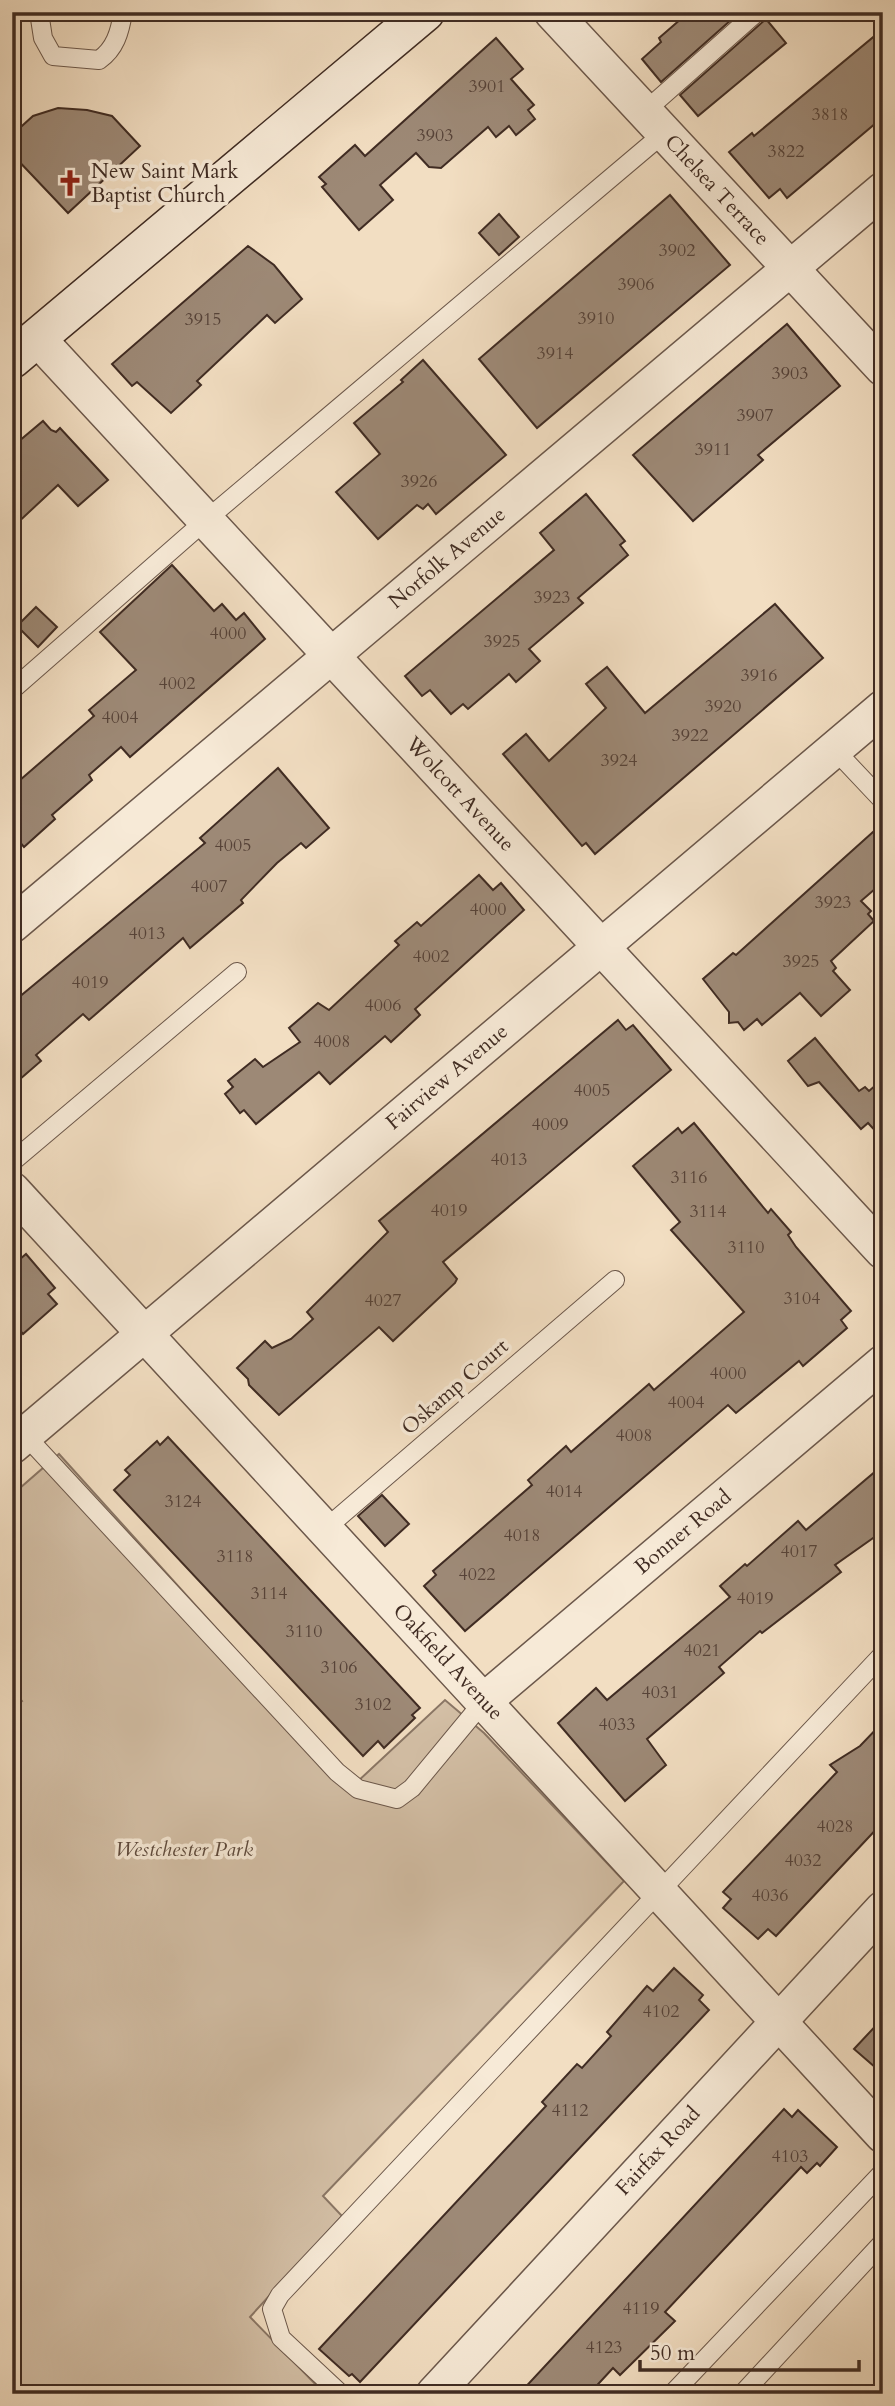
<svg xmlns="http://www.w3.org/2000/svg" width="895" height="2406" viewBox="0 0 895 2406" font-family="Cardo,serif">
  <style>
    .green { fill: #d4c0a7; stroke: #8a7665; stroke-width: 2 }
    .building { fill: #9d8976; stroke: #402c23; stroke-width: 2 }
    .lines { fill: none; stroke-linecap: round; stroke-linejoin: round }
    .lane-casing { stroke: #6c584b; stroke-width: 20 }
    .street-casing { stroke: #6c584b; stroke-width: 38 }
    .secondary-casing { stroke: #402c23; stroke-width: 41 }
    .lane { stroke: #f7ead7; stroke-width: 18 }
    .street { stroke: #f7ead7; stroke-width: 35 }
    .secondary { stroke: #f7ead7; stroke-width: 38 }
    .labels { text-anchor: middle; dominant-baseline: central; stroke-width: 7; stroke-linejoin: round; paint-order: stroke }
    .number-label { font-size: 18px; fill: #574338 }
    .poi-label { font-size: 21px; fill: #402c23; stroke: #f7ead7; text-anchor: start }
    .street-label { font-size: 21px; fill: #402c23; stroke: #f7ead7 }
    .park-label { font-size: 21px; font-style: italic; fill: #5e4a3d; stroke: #f7ead7 }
  </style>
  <rect width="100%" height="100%" fill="#f2dec2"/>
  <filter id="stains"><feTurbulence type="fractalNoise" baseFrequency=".00286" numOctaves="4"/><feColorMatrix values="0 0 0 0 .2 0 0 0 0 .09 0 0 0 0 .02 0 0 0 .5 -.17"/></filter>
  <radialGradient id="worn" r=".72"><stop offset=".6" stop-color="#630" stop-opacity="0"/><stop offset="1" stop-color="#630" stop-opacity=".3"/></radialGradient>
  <!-- green -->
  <path class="green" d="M59,1454L356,1783L445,1700L484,1733L624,1881L323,2196L342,2216L250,2317L325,2394H12V1709L22,1701L12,1689V1495Z"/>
  <!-- building -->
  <g class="building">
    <path d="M689,12H740L661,82L642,59L661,42L659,38Z"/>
    <path d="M766,19L786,43L698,116L680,95Z"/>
    <path d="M883,29V117L787,198L780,189L769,198L729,152L752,133L754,136Z"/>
    <path d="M496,38L523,69L511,79L534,105L528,110L535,119L516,135L509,126L496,137L488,127L441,168L429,167L416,153L380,185L393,200L359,230L322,187L326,184L319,177L355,145L365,156Z"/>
    <path d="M58,108L87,110L112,116L140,146L68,213L12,154V135L33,116Z"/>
    <path d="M670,195L730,265L537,428L479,359Z"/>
    <path d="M499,214L519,237L499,255L479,233Z"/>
    <path d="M248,246L274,265L302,299L275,323L267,315L197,381L201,385L171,413L137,382L132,386L112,364Z"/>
    <path d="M787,324L840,386L758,455L763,460L693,521L633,455Z"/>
    <path d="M423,360L506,455L436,514L428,504L423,509L417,505L378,539L336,492L380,454L354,423L403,382L401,380Z"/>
    <path d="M43,421L51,430L56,432L60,428L108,480L78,506L58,485L12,528V447Z"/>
    <path d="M586,494L625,541L620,545L628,555L578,598L583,603L529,649L540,661L516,682L509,674L468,709L463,704L451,714L430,690L422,696L405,676L554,550L540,533Z"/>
    <path d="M172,565L214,611L222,604L236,620L244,613L265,639L130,757L121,747L89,775L92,780L52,815L55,819L24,847L12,833V787L94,716L89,710L136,670L100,632Z"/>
    <path d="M775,604L823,658L595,854L586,843L582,846L503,754L526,734L549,761L606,708L586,684L607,667L645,713Z"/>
    <path d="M36,607L57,627L38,647L17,626Z"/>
    <path d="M278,768L329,828L306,848L301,843L277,863L241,900L243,903L190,948L183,938L89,1020L83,1014L36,1055L41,1061L12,1086V1003L205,843L200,838Z"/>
    <path d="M883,823V882L861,901L871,911L868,914L874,921L831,961L836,968L833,971L850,990L821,1016L800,993L762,1025L757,1019L744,1030L738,1022L729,1023V1012L703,979L733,953L736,955Z"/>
    <path d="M479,875L493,890L501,883L524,910L415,1009L420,1015L391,1042L385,1036L330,1084L319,1072L256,1124L244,1110L240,1113L225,1094L233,1087L228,1081L255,1059L263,1067L300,1042L289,1028L318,1003L329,1010L399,945L395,941L417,922L421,926Z"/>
    <path d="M618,1020L626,1030L633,1025L671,1070L443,1262L457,1279L455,1283L393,1341L379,1327L279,1415L249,1385L248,1379L237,1368L265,1341L272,1348L291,1339L313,1319L307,1312L388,1232L379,1221Z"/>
    <path d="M815,1038L859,1091L865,1087L869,1091L883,1079V1139L868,1123L861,1129L819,1082L808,1086L788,1061Z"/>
    <path d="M694,1123L768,1213L771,1209L791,1232L788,1235L796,1247L851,1311L841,1320L847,1328L803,1366L799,1361L736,1413L728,1405L465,1631L424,1586L436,1575L433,1571L532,1485L528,1480L566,1446L571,1452L649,1384L654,1390L744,1312L671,1230L680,1222L633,1166L678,1128L682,1133Z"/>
    <path d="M26,1254L55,1288L48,1294L57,1304L23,1334L12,1321V1266Z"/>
    <path d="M168,1437L420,1708L412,1715L415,1718L384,1748L378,1741L363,1756L114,1490L130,1475L125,1470L157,1441L160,1445Z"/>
    <path d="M883,1465V1531L835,1565L841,1572L762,1633L760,1631L719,1667L724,1673L647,1739L666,1765L625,1801L558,1723L596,1688L607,1700L730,1597L720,1586L745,1564L747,1566L798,1521L806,1530Z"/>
    <path d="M382,1495L409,1524L385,1546L358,1516Z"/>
    <path d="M883,1722V1822L776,1936L768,1929L758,1939L723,1908L731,1899L723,1892L837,1772L830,1765L860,1746Z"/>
    <path d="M674,1968L703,1995L699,2000L709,2010L360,2382L352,2374L349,2376L319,2349L546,2106L542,2102L577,2064L582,2068L611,2036L607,2032L647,1986L653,1991Z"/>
    <path d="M883,2018V2074L854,2049Z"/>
    <path d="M784,2109L792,2117L798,2110L837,2147L820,2166L817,2163L807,2173L801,2167L665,2312L675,2321L620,2375L613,2368L589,2394H519Z"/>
  </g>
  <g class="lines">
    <defs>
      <g id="lane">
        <path d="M39,12L43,38L53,56L99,60C115,49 120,32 123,12"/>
        <path d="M644,112L757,12"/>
        <path d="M12,690L206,520L664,133"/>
        <path d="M834,749L883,801"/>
        <path d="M12,1162L237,972"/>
        <path d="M25,1435L337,1772L358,1789L397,1799L412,1788L484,1701"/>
        <path d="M325,1529L615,1280"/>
        <path d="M341,2394L281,2338L272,2309L280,2295L883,1654"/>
        <path d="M672,2394L883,2172"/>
        <path d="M742,2394L883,2242"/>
      </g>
      <g id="street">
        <path d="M552,12L883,368"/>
        <path d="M37,338L883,1251"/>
        <path d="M12,925L883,190"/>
        <path d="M12,1190L883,2135"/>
        <path d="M12,1446L883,708"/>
        <path d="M484,1701L883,1363"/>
        <path d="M434,2394L883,1909"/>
      </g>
      <path id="secondary" d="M12,359L425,12"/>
    </defs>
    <!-- lane casing -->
    <use href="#lane" class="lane-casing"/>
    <!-- street casing -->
    <use href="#street" class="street-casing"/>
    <!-- secondary casing -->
    <use href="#secondary" class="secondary-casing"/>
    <!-- lane -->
    <use href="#lane" class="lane"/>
    <!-- street -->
    <use href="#street" class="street"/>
    <!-- secondary -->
    <use href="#secondary" class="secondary"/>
  </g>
  <!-- icons -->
  <defs>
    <symbol id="church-bare" viewBox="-9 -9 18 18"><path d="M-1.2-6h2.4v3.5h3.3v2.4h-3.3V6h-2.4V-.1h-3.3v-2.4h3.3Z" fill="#8f2418" stroke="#f7ead7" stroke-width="2.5" paint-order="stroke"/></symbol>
  </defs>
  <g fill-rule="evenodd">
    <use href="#church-bare" x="51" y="164" width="38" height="38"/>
  </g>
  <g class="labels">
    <!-- number labels -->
    <g class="number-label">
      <text x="487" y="86">3901</text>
      <text x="830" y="114">3818</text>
      <text x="435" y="135">3903</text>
      <text x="786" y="151">3822</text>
      <text x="677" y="250">3902</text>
      <text x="636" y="284">3906</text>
      <text x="596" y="318">3910</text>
      <text x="203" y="319">3915</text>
      <text x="555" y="353">3914</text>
      <text x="790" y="373">3903</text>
      <text x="755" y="415">3907</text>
      <text x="713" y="449">3911</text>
      <text x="419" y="481">3926</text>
      <text x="552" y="597">3923</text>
      <text x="228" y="633">4000</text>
      <text x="502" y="641">3925</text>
      <text x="759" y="675">3916</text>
      <text x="177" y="683">4002</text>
      <text x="723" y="706">3920</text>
      <text x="120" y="717">4004</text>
      <text x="690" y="735">3922</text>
      <text x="619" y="760">3924</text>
      <text x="233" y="845">4005</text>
      <text x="209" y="886">4007</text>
      <text x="833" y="902">3923</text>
      <text x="488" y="909">4000</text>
      <text x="147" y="933">4013</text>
      <text x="431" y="956">4002</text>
      <text x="801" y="961">3925</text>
      <text x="90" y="982">4019</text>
      <text x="383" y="1005">4006</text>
      <text x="332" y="1041">4008</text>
      <text x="592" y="1090">4005</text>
      <text x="550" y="1124">4009</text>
      <text x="509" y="1159">4013</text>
      <text x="689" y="1177">3116</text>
      <text x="449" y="1210">4019</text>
      <text x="708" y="1211">3114</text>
      <text x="746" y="1247">3110</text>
      <text x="802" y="1298">3104</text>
      <text x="383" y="1300">4027</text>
      <text x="728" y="1373">4000</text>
      <text x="686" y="1402">4004</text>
      <text x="634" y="1435">4008</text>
      <text x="564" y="1491">4014</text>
      <text x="183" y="1501">3124</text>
      <text x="522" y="1535">4018</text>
      <text x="799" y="1551">4017</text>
      <text x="235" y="1556">3118</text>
      <text x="477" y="1574">4022</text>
      <text x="269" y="1593">3114</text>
      <text x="755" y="1598">4019</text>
      <text x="304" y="1631">3110</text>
      <text x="702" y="1650">4021</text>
      <text x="339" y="1667">3106</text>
      <text x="660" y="1692">4031</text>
      <text x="373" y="1704">3102</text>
      <text x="617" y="1724">4033</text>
      <text x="835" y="1826">4028</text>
      <text x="803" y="1860">4032</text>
      <text x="770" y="1895">4036</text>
      <text x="661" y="2011">4102</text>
      <text x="570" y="2110">4112</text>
      <text x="790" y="2156">4103</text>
      <text x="641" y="2308">4119</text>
      <text x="604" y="2347">4123</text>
    </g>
    <!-- poi labels -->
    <g class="poi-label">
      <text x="91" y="171">New Saint Mark<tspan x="91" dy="24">Baptist Church</tspan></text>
    </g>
    <!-- street labels -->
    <g class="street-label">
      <text transform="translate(717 190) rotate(47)">Chelsea Terrace</text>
      <text transform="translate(447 558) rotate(-40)">Norfolk Avenue</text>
      <text transform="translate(460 794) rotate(47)">Wolcott Avenue</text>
      <text transform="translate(447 1077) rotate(-40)">Fairview Avenue</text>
      <text transform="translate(455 1387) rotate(-41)">Oskamp Court</text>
      <text transform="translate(683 1532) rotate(-40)">Bonner Road</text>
      <text transform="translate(448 1662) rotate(47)">Oakfield Avenue</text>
      <text transform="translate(658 2151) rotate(-47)">Fairfax Road</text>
    </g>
    <!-- park labels -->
    <g class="park-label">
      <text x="184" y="1849">Westchester Park</text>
    </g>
  </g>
  <!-- margin -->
  <rect width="895" height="2406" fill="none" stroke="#f2dec2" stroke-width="42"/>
  <rect x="14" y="14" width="867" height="2378" fill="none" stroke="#402c23" stroke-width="3.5"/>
  <rect x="21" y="21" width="853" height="2364" fill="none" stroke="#402c23" stroke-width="2"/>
  <!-- scale -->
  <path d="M640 2360v10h219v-10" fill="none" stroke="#402c23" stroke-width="3.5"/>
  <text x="650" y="2360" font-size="21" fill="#402c23" stroke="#f7ead7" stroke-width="5" paint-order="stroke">50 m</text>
  <rect width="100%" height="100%" filter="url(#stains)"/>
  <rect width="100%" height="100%" fill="url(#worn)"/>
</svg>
